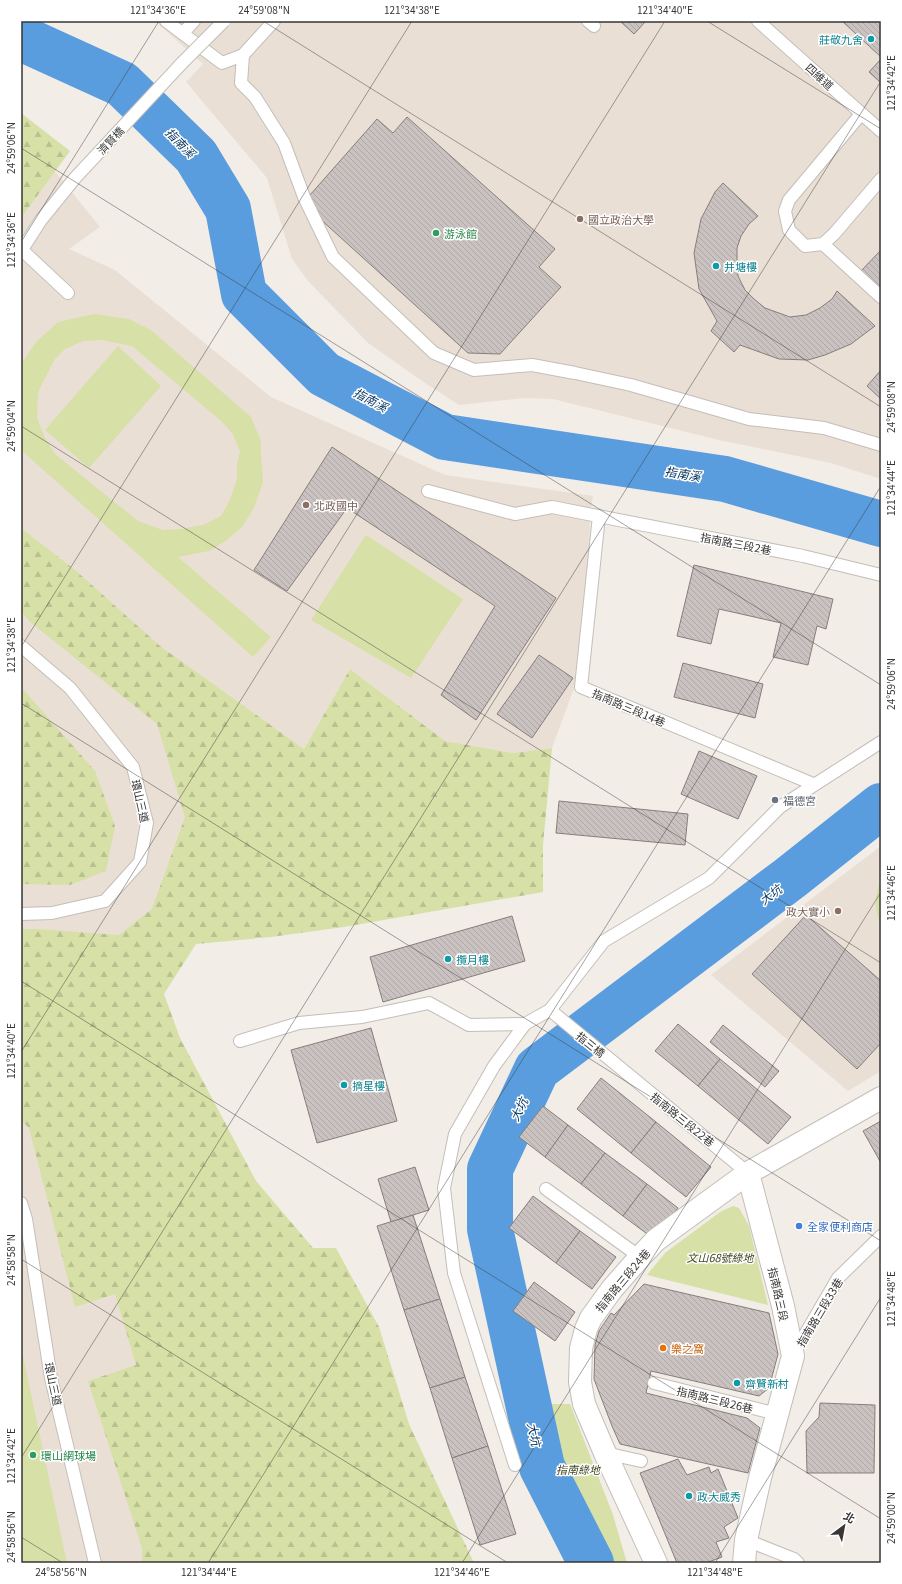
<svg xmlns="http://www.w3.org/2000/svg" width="902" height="1584" viewBox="0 0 902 1584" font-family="Georgia,'Noto Sans TC',serif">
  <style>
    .built { fill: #eadfd5 }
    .forest { fill: url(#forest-firs) }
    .park { fill: #d7e0a7; fill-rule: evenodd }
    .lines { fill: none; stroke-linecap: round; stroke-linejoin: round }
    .river { stroke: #599ddf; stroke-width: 46 }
    .building { fill: url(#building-back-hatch); stroke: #857e7d }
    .service-casing { stroke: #c3beb9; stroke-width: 14 }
    .minor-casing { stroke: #c3beb9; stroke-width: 24 }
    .tertiary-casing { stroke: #c3beb9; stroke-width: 24 }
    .service { stroke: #fff; stroke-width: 12 }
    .minor { stroke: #fff; stroke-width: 22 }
    .tertiary { stroke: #fff; stroke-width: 22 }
    .service-bridge-casing { stroke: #c3beb9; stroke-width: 14; stroke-linecap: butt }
    .service-bridge { stroke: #fff; stroke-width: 12 }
    .ticks { fill: none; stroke: #383634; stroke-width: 1; stroke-opacity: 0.45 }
    .culture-dot { fill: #0f9aa8; stroke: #fff; stroke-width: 1.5 }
    .education-dot { fill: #8d6e63; stroke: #fff; stroke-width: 1.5 }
    .leisure-dot { fill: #2e9e5b; stroke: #fff; stroke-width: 1.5 }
    .worship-dot { fill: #6b7280; stroke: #fff; stroke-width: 1.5 }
    .shop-dot { fill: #3f7fe0; stroke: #fff; stroke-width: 1.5 }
    .food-dot { fill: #e8710a; stroke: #fff; stroke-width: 1.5 }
    .labels { text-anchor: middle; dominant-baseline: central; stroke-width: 3; stroke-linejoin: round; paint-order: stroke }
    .culture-label { font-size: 11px; fill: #0d838f; stroke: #fff; text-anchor: start }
    .street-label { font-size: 11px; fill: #383634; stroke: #fff }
    .education-label { font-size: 11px; fill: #785e54; stroke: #fff; text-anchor: start }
    .leisure-label { font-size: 11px; fill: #27864d; stroke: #fff; text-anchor: start }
    .worship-label { font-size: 11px; fill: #5b616d; stroke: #fff; text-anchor: start }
    .shop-label { font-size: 11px; fill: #366cbe; stroke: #fff; text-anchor: start }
    .park-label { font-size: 11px; font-style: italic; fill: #424720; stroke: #fff }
    .food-label { font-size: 11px; fill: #c56008; stroke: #fff; text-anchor: start }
    .water-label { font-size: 12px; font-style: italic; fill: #00335d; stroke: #fff }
    .neatline { fill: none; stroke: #383634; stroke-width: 1.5 }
    .ticks-label { font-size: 10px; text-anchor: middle; fill: #383634 }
  </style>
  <defs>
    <pattern id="forest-firs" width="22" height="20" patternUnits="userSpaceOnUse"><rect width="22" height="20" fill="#d7e0a7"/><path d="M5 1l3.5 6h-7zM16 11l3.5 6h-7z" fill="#b9c190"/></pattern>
    <pattern id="building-back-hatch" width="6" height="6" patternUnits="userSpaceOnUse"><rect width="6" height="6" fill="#cac2c1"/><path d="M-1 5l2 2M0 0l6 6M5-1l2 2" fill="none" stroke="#aea7a6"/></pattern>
  </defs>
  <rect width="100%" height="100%" fill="#f3ede8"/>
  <!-- built -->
  <g class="built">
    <path d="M155,21H881V479L831,463L719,440L553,399L524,398L459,405L425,383L368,343L308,281L292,259L267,178L186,82L203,64Z"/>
    <path d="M21,129L100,227L69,249L115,270L271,397L445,475L593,496L590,514L589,564L577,680L552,748L513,753L445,741L350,669L304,749L159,646L74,569L21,528Z"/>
    <path d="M21,534L303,769L127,959L315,1563H21Z"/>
    <path d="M881,846V1071L848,1091L711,975Z"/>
  </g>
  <!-- forest -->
  <g class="forest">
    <path d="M21,113L70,151L21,218Z"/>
    <path d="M21,528L74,569L160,646L304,749L350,669L445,741L513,753L552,748L543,845V892L344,927L271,937L196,944L164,994L180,1038L256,1181L313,1248H336L379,1327L409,1424L474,1563H142V1548L88,1381L136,1365L115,1294L75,1307L29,1128L21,1120V929H37L119,935L152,909L185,817L157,724L29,621L21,611Z"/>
    <path d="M21,687L95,771L115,826L106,871L70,885L21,884Z"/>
  </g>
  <!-- park -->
  <g class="park">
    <path d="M94,314L129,319L151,330L251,417L261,441V455L263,482L254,508L242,527L227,540L209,551L178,557L271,637L253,657L21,450V364L36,342L58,322ZM102,340L132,346L221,421L233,434L240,452L237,464V479L229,502L221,516L203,525L181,529L163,530L138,521L55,454L44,436L37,418L38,392L55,359L65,349L83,341Z"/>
    <path d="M118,346L161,386L89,468L45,430Z"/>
    <path d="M366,535L463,599L411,678L311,620Z"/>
    <path d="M881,880V925C874,910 874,895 881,880Z"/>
    <path d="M733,1206L739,1208L749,1226L768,1305L647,1275L665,1253L720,1212Z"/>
    <path d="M21,1347L67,1563H21Z"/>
    <path d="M539,1404H570L613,1515L627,1563H614C598,1542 582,1519 570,1495C556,1469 547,1434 539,1404Z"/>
  </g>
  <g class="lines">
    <!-- river -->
    <g class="river">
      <path d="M21,38L122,84L196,156L228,209L244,294L324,374L445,437L725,479L881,524"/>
      <path d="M591,1563L542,1467L490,1229V1169L537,1069L790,878L881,806"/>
    </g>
  </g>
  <!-- building -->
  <g class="building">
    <path d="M620,21H646L634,34Z"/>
    <path d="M842,21H881V57Z"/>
    <path d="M881,59V83L869,72Z"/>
    <path d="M407,117L555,249L539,267L561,287L500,354L468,353L318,217L310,195L377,119L393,133Z"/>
    <path d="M723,183L758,216L749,224L741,236L737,248V262L738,276L745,290L754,299L765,308L790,317L806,315L820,308L832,299L837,291L875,326L851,344L825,355L808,360L779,359L740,345L734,352L711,331L717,321L699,289L694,253L701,219L715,192Z"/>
    <path d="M881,250V292L860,272Z"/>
    <path d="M881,370V399L867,386Z"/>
    <path d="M332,447L556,598L476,720L441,695L495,606L347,508L287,591L254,570Z"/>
    <path d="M694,565L833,599L826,629L817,626L808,665L773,657L781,623L719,609L711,644L677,636Z"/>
    <path d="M539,655L573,678L532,738L497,714Z"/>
    <path d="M683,663L763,684L755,718L674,697Z"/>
    <path d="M699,751L757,776L738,819L681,794Z"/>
    <path d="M559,801L688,814L685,845L556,833Z"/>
    <path d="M806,915L881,981V1043L857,1069L752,974Z"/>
    <path d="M512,916L525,961L383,1002L370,957Z"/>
    <path d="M678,1024L720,1059L698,1086L655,1051Z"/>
    <path d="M723,1025L779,1071L765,1087L710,1042Z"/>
    <path d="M371,1028L397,1121L317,1143L291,1050Z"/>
    <path d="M720,1059L791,1117L768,1144L698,1086Z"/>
    <path d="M601,1078L656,1122L631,1153L577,1109Z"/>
    <path d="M543,1106L568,1125L545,1157L519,1137Z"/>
    <path d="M881,1121V1163L863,1131Z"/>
    <path d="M656,1122L711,1167L686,1197L631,1153Z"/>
    <path d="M568,1125L605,1153L581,1184L545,1157Z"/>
    <path d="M605,1153L647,1184L623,1216L581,1184Z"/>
    <path d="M415,1167L429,1210L391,1222L378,1179Z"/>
    <path d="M647,1184L678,1208L654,1239L623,1216Z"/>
    <path d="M533,1196L580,1231L556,1263L509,1228Z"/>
    <path d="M413,1215L440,1299L404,1310L377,1226Z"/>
    <path d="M580,1231L616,1257L592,1289L556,1263Z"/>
    <path d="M534,1282L575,1312L555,1341L513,1311Z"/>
    <path d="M644,1284L769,1313L778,1354L769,1388L759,1396L651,1371L646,1393L747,1418L760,1428L748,1473L620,1444L612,1426L594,1379L595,1345L599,1331L611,1313L614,1315Z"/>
    <path d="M440,1299L465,1377L430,1388L404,1310Z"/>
    <path d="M465,1377L488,1446L452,1458L430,1388Z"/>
    <path d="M820,1403L875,1405L874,1473H807L806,1431L819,1417Z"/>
    <path d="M488,1446L516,1534L480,1545L452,1458Z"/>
    <path d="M678,1459L687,1475L709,1467L711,1473L718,1469L738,1518L724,1527L729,1538L716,1542L722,1557L706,1563H677L640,1473Z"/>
  </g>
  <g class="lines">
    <defs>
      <g id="service">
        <path d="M166,21L222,63L243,55L274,21"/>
        <path d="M588,21L594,26"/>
        <path d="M758,21L881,131"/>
        <path d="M183,33L194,21"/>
        <path d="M243,55L241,83L255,97L284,143L304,197L333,257L434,353L474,370L532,365L575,373L631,385L749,419L824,428L881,445"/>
        <path d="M861,114L789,200L785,211L789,230L805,246L823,244L834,234L881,179"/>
        <path d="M823,244L881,297"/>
        <path d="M22,250L68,293"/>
        <path d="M21,251L41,220L75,178L182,63"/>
        <path d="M428,491L515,514L552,507L803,556L881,575"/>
        <path d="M599,516L581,687L813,784"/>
        <path d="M21,646L70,688L133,767L147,823L140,862L105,901L52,913L21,914"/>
        <path d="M550,1010L748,1173"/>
        <path d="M240,1041L299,1023L362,1017L429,1003L469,1025L525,1024"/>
        <path d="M546,1189L640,1257"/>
        <path d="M21,1203L26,1219L51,1378L95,1563"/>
        <path d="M793,1355L838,1278L881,1236"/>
        <path d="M654,1383L777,1414"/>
        <path d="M605,1453L641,1461"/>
        <path d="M515,1465L454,1273L444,1188L455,1134L494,1066L525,1024L550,1010L604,941L709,878L780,807L881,742"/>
        <path d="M746,1540L794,1559L798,1563"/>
      </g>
      <path id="minor" d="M656,1563L605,1453L584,1404L580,1382L581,1348L586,1329L591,1318L612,1289L640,1257L656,1240L748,1173"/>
      <path id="tertiary" d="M744,1563L746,1540L760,1478L793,1356L783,1306L748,1173L881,1098"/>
    </defs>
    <!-- service casing -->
    <use href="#service" class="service-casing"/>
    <!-- minor casing -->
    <use href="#minor" class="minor-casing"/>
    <!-- tertiary casing -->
    <use href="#tertiary" class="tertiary-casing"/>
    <!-- service -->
    <use href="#service" class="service"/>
    <!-- minor -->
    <use href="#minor" class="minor"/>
    <!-- tertiary -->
    <use href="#tertiary" class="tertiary"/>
    <defs>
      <path id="service-bridge" d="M182,63L224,21"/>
    </defs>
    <!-- service-bridge casing -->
    <use href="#service-bridge" class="service-bridge-casing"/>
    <!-- service-bridge -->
    <use href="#service-bridge" class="service-bridge"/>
  </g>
  <!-- ticks -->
  <path class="ticks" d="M263,21L881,407M707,21L881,129M21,148L881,685M21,242L159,21M21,426L881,963M21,647L412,21M21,703L881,1241M21,981L881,1519M21,1052L665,21M21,1259L508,1563M21,1458L881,81M21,1537L63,1563M208,1563L881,486M462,1563L881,892M715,1563L881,1297"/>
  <!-- markers -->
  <g class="culture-dot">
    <circle cx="871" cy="39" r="4"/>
    <circle cx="716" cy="266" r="4"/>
    <circle cx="448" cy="959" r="4"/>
    <circle cx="344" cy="1085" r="4"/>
    <circle cx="737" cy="1383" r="4"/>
    <circle cx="689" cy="1496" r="4"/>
  </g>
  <g class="education-dot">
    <circle cx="580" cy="219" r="4"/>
    <circle cx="306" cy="505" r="4"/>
    <circle cx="838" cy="911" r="4"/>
  </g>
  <g class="leisure-dot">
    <circle cx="436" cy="233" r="4"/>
    <circle cx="33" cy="1455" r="4"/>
  </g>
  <circle class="worship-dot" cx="775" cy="800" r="4"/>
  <circle class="shop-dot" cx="799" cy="1226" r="4"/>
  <circle class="food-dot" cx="663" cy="1348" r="4"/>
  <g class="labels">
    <!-- culture labels -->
    <g class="culture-label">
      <text x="863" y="39" text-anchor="end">莊敬九舍</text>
      <text x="724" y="266">井塘樓</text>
      <text x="456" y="959">攬月樓</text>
      <text x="352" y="1085">摘星樓</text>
      <text x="745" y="1383">齊賢新村</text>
      <text x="697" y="1496">政大威秀</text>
    </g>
    <!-- street labels -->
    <g class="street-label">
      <text transform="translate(820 76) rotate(42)">四維道</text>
      <text transform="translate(110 140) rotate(-47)">濟賢橋</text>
      <text transform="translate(736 543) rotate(11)">指南路三段2巷</text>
      <text transform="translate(629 707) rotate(23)">指南路三段14巷</text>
      <text transform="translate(141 801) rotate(77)">環山三道</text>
      <text transform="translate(591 1044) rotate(39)">指三橋</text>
      <text transform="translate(683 1119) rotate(39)">指南路三段22巷</text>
      <text transform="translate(622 1280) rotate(-50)">指南路三段24巷</text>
      <text transform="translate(779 1294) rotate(77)">指南路三段</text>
      <text transform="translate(819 1312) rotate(-59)">指南路三段33巷</text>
      <text transform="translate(54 1384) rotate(78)">環山三道</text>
      <text transform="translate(715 1399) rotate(14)">指南路三段26巷</text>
    </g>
    <!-- education labels -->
    <g class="education-label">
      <text x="588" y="219">國立政治大學</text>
      <text x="314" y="505">北政國中</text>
      <text x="830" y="911" text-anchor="end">政大實小</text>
    </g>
    <!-- leisure labels -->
    <g class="leisure-label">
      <text x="444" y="233">游泳館</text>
      <text x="41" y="1455">環山網球場</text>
    </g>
    <!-- worship labels -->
    <g class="worship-label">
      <text x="783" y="800">福德宮</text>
    </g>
    <!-- shop labels -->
    <g class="shop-label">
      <text x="807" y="1226">全家便利商店</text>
    </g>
    <!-- park labels -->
    <g class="park-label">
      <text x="720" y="1257">文山68號綠地</text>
      <text x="578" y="1469">指南綠地</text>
    </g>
    <!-- food labels -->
    <g class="food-label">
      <text x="671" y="1348">樂之窩</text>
    </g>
    <!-- water labels -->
    <g class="water-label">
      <text transform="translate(181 142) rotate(45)">指南溪</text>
      <text transform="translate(371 399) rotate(28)">指南溪</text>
      <text transform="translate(683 473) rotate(9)">指南溪</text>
      <text transform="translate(770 894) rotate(-37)">大坑</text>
      <text transform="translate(518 1109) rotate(-64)">大坑</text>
      <text transform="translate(535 1434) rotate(78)">大坑</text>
    </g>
  </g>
  <!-- border -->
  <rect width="902" height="1584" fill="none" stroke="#ffffff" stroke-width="44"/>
  <!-- north arrow -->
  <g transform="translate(844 1526) rotate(32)" stroke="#ffffff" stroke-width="3" paint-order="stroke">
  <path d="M0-3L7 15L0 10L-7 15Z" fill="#383634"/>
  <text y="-6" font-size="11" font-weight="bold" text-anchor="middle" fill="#383634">北</text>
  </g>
  <rect x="22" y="22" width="858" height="1540" class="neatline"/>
  <g class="ticks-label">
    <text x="158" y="14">121°34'36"E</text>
    <text x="264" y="14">24°59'08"N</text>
    <text x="412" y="14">121°34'38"E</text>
    <text x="665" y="14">121°34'40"E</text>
    <text transform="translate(891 83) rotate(-90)" y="4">121°34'42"E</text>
    <text transform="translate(11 148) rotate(-90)" y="4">24°59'06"N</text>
    <text transform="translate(11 240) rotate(-90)" y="4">121°34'36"E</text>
    <text transform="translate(891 407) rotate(-90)" y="4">24°59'08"N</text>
    <text transform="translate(11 426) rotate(-90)" y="4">24°59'04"N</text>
    <text transform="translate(891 488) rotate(-90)" y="4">121°34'44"E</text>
    <text transform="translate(11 645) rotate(-90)" y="4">121°34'38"E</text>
    <text transform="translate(891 684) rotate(-90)" y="4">24°59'06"N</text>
    <text transform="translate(891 893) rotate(-90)" y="4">121°34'46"E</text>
    <text transform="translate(11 1051) rotate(-90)" y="4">121°34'40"E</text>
    <text transform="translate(11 1260) rotate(-90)" y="4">24°58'58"N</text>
    <text transform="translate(891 1299) rotate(-90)" y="4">121°34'48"E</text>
    <text transform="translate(11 1456) rotate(-90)" y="4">121°34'42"E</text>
    <text transform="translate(891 1518) rotate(-90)" y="4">24°59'00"N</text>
    <text transform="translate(11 1537) rotate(-90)" y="4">24°58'56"N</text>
    <text x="61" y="1576">24°58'56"N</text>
    <text x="209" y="1576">121°34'44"E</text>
    <text x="462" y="1576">121°34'46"E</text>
    <text x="715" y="1576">121°34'48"E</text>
  </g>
</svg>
